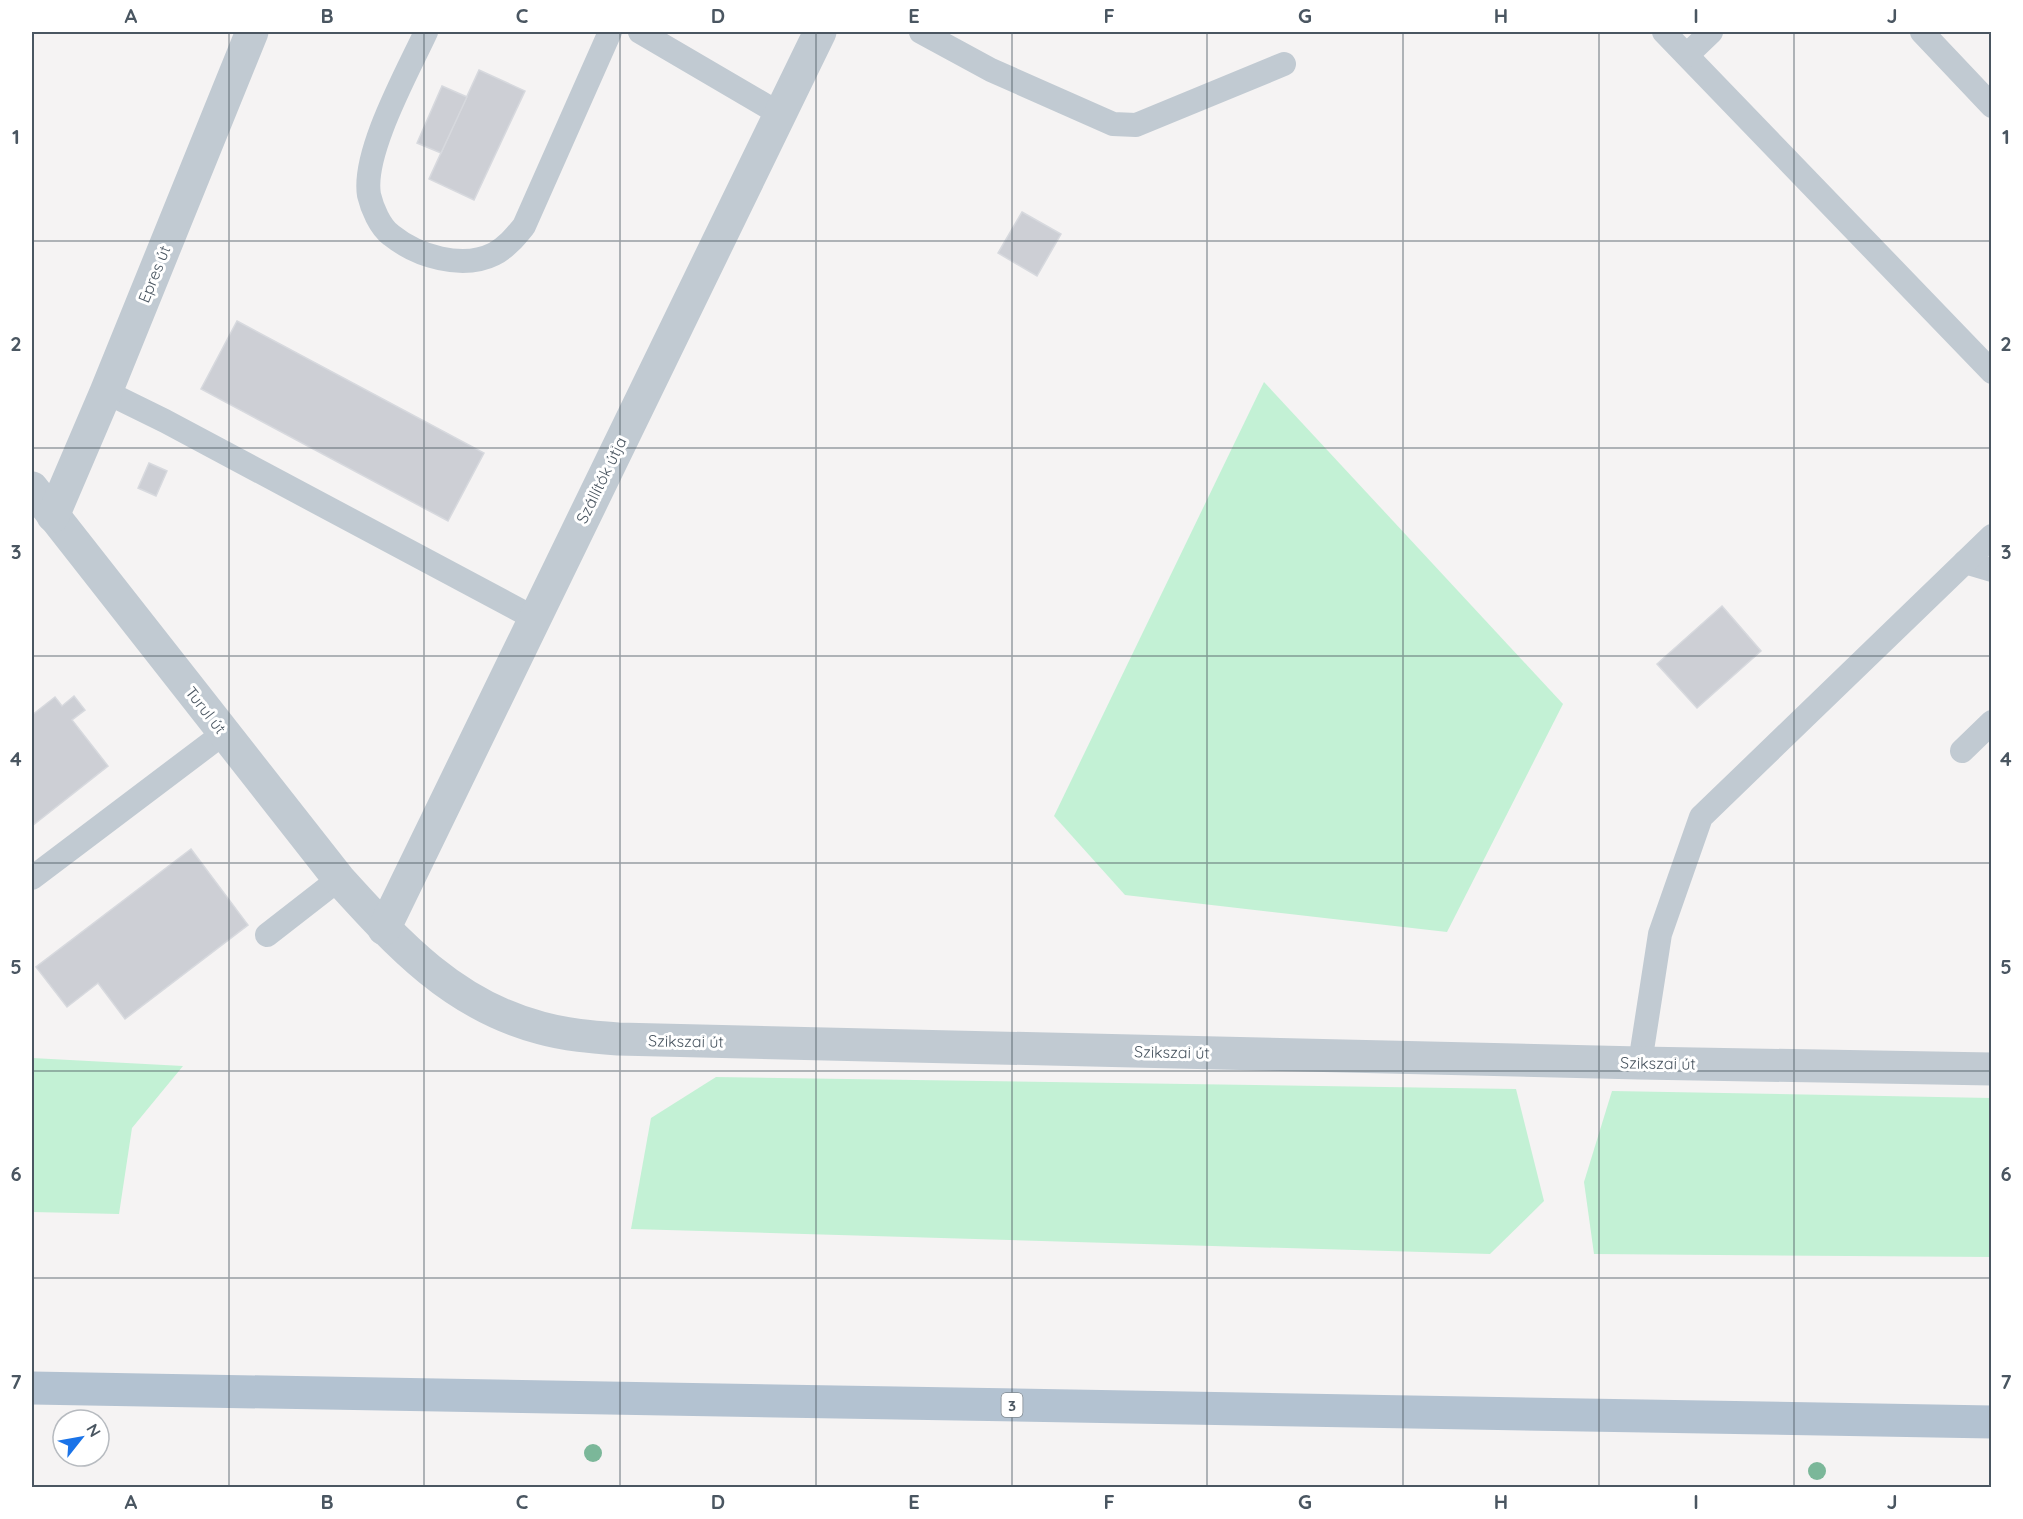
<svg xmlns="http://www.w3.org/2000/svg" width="2023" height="1519" viewBox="0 0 2023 1519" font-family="Quicksand,sans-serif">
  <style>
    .green { fill: #c3f1d5 }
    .building { fill: #cdcfd5; stroke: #d7d9de; stroke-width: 1.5 }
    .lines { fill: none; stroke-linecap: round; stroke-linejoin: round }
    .lane { stroke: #c1cad2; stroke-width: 24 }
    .street { stroke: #c1cad2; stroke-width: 33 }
    .primary { stroke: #b3c2d1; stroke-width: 33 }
    .tree { fill: #7bb799 }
    .grid { fill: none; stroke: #4a5661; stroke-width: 1.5; stroke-opacity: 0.55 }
    .labels { text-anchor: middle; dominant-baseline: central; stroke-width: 6; stroke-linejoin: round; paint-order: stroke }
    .shield { fill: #fff; stroke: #808990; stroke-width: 1.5 }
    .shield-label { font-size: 15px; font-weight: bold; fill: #4a5661 }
    .street-label { font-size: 16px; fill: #4a5661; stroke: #fff }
    .neatline { fill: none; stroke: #4a5661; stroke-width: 2 }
    .grid-label { font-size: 20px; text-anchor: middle; font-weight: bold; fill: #4a5661 }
  </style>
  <rect width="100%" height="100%" fill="#f5f3f3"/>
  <!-- green -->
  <g class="green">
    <path d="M1264,382L1563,704L1447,932L1125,895L1054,816Z"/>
    <path d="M32,1058L183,1066L132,1128L119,1214L32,1212Z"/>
    <path d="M716,1077L1516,1089L1544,1201L1490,1254L631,1229L651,1118Z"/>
    <path d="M1612,1091L1991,1098V1257L1594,1254L1584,1182Z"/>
  </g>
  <!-- building -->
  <g class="building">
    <path d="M479,70L525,91L474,200L429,179Z"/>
    <path d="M442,86L467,97L441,153L417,143Z"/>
    <path d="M1022,212L1061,234L1037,276L998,253Z"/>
    <path d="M237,321L484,453L448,521L201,389Z"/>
    <path d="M149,463L167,471L156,496L138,488Z"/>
    <path d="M1722,606L1761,651L1697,708L1657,664Z"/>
    <path d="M74,696L85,710L72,720L108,766L32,826V715L55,697L62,706Z"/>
    <path d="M191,849L248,925L125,1019L98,983L67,1007L36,967Z"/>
  </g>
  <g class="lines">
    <!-- lane -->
    <g class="lane">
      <path d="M426,32C408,71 362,153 369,195C372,208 380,227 391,235C417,256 462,270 494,254C507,247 515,237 524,226L610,32"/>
      <path d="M640,32L780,114"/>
      <path d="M921,32L991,70L1113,124L1136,125L1284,64"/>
      <path d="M1664,32L1992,372"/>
      <path d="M1922,32L1992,106"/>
      <path d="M1687,55L1711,32"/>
      <path d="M106,392L165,421L534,618"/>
      <path d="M1965,562L1992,570"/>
      <path d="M1962,751L1992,722"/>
      <path d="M32,878L224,733"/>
      <path d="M267,935L339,879"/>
      <path d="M1640,1063L1660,934L1701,817L1992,536"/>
    </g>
    <!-- street -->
    <g class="street">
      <path d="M32,488L339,879C398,944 453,1005 541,1028C566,1035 592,1037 618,1039L1640,1063L1992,1069"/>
      <path d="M53,516L106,392L252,32"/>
      <path d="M384,929L820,32"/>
    </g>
    <!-- primary -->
    <path class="primary" d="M32,1388L1992,1422"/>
  </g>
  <!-- trees -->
  <g class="tree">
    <circle cx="593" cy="1453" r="9"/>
    <circle cx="1817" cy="1471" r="9"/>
  </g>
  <!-- grid -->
  <path class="grid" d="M229,32V1488M424,32V1488M620,32V1488M816,32V1488M1012,32V1488M1207,32V1488M1403,32V1488M1599,32V1488M1794,32V1488M32,241H1992M32,448H1992M32,656H1992M32,863H1992M32,1071H1992M32,1278H1992"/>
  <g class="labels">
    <!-- shield labels -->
    <rect class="shield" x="1001.5" y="1393" width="21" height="24" rx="4.5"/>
    <g class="shield-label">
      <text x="1012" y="1405">3</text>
    </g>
    <!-- street labels -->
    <g class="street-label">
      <text transform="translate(154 274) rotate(-68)">Epres út</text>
      <text transform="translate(601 480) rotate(-64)">Szállítók útja</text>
      <text transform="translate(206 710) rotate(52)">Turul út</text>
      <text transform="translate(686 1041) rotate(1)">Szikszai út</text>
      <text transform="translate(1172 1052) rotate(1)">Szikszai út</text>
      <text transform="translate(1658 1063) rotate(1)">Szikszai út</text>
    </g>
  </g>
  <!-- border -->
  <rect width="2023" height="1519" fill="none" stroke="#ffffff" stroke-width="66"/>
  <!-- north arrow -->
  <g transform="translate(81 1438) rotate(59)"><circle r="28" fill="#ffffff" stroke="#b7bbc0" stroke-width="1.5"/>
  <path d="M0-4.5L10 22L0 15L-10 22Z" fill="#1a73e8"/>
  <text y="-9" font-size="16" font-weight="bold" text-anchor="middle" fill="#4a5661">N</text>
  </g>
  <rect x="33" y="33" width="1957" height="1453" class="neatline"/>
  <g class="grid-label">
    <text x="131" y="23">A</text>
    <text x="327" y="23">B</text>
    <text x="522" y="23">C</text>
    <text x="718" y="23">D</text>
    <text x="914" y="23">E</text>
    <text x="1109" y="23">F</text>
    <text x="1305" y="23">G</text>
    <text x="1501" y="23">H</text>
    <text x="1696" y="23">I</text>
    <text x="1892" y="23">J</text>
    <text x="16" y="144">1</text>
    <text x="2006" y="144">1</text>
    <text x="16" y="351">2</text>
    <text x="2006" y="351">2</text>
    <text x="16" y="559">3</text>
    <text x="2006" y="559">3</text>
    <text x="16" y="766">4</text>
    <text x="2006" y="766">4</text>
    <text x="16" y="974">5</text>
    <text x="2006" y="974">5</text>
    <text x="16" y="1181">6</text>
    <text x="2006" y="1181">6</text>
    <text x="16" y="1389">7</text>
    <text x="2006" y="1389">7</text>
    <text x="131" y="1509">A</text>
    <text x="327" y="1509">B</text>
    <text x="522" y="1509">C</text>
    <text x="718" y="1509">D</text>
    <text x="914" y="1509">E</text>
    <text x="1109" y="1509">F</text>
    <text x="1305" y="1509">G</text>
    <text x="1501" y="1509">H</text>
    <text x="1696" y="1509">I</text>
    <text x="1892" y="1509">J</text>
  </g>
</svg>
